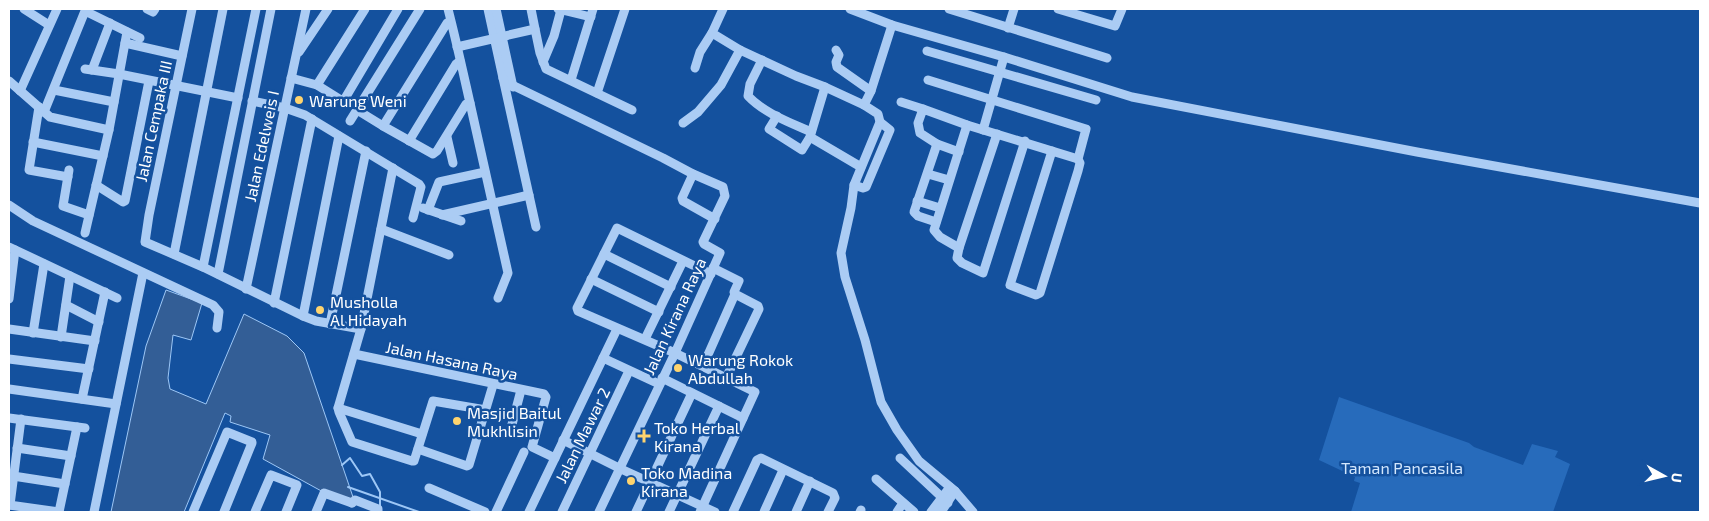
<svg xmlns="http://www.w3.org/2000/svg" width="1709" height="521" viewBox="0 0 1709 521" font-family="'Exo 2',sans-serif">
  <style>
    .green { fill: #276bbb }
    .water { fill: #335e96; stroke: #9dc7f6 }
    .lines { fill: none; stroke-linecap: round; stroke-linejoin: round }
    .stream { stroke: #9dc7f6; stroke-width: 2 }
    .minor { stroke: #abccf4; stroke-width: 9 }
    .poi-dot { fill: #ffd46e; stroke: #14519e; stroke-width: 2 }
    .labels { text-anchor: middle; dominant-baseline: central; stroke-width: 5; stroke-linejoin: round; paint-order: stroke }
    .poi-label { font-size: 16px; fill: #fff; stroke: #14519e; text-anchor: start }
    .street-label { font-size: 16px; fill: #fff; stroke: #14519e }
    .park-label { font-size: 16px; fill: #d3e7fd; stroke: #14519e }
  </style>
  <rect width="100%" height="100%" fill="#14519e"/>
  <!-- green -->
  <path class="green" d="M1339,397L1469,443L1474,447L1523,465L1532,444L1558,451L1555,457L1570,464L1553,512H1351L1360,483L1354,481L1355,477L1319,460Z"/>
  <!-- water -->
  <path class="water" d="M166,290L202,303L191,340L173,335L168,378L170,389L206,404L244,314L287,336L304,353L354,500L325,493L263,459L270,435L230,422L231,416L225,413L184,512H111L146,346Z"/>
  <g class="lines">
    <!-- stream -->
    <g class="stream">
      <path d="M342,465L350,458L362,476L370,474L380,492V507"/>
      <path d="M348,487L419,512"/>
    </g>
    <!-- minor -->
    <g class="minor">
      <path d="M24,9L49,25"/>
      <path d="M147,9L153,12L155,9"/>
      <path d="M192,9L149,215L145,242L203,267L303,316L316,321L361,329"/>
      <path d="M448,9C456,40 463,72 470,103L466,104L437,151L433,154L383,126L447,23L451,21"/>
      <path d="M488,9L503,78L508,83L663,158L693,174L723,187L725,196L703,242L704,244L720,253L675,353L599,512"/>
      <path d="M496,9L513,87"/>
      <path d="M531,9L535,29"/>
      <path d="M558,9L591,17"/>
      <path d="M723,9L712,33L740,50L796,76L825,87L864,105L878,114L880,122L854,185L851,208L841,253L845,277L865,340L881,402L897,430L919,461L955,491L973,512"/>
      <path d="M850,9L892,25L1004,57L1132,97L1417,152L1700,203"/>
      <path d="M949,9L1107,58"/>
      <path d="M1058,9L1115,26L1122,9"/>
      <path d="M1008,28L1014,9"/>
      <path d="M125,43L182,56"/>
      <path d="M457,47L535,29L540,53L546,69L632,110"/>
      <path d="M836,50L839,55L836,62L837,67L871,91"/>
      <path d="M927,51L1096,100"/>
      <path d="M299,52L328,9"/>
      <path d="M762,60L750,84L748,96C764,113 789,122 811,132"/>
      <path d="M543,62L554,36L561,10"/>
      <path d="M695,68L700,52L712,33"/>
      <path d="M85,69L119,74L238,98"/>
      <path d="M92,70L110,23"/>
      <path d="M291,78L317,85L341,100H344L398,9"/>
      <path d="M503,78L536,227"/>
      <path d="M571,80L593,9"/>
      <path d="M928,80L1086,129L1078,159L1080,163L1078,171L1040,293L1036,295L1010,285L1052,151"/>
      <path d="M9,81L50,117L109,130"/>
      <path d="M317,85L365,9"/>
      <path d="M54,90L114,102"/>
      <path d="M20,91L57,9"/>
      <path d="M597,93L625,9"/>
      <path d="M252,101L285,108L305,115L419,184L421,187L413,218"/>
      <path d="M901,102L923,109"/>
      <path d="M470,103L508,273L498,298"/>
      <path d="M864,105L871,91L892,25"/>
      <path d="M39,107L29,170L68,177"/>
      <path d="M357,110L383,126"/>
      <path d="M44,112L85,11L140,38"/>
      <path d="M777,116L769,129L802,150L810,137L825,87"/>
      <path d="M350,121L420,9"/>
      <path d="M683,123L698,112L721,85L740,50"/>
      <path d="M967,125L934,230L940,237L959,248L957,258L962,263L983,273L1025,141"/>
      <path d="M983,130L1004,57"/>
      <path d="M447,137L453,163"/>
      <path d="M810,137L861,167"/>
      <path d="M409,141L456,64L460,61"/>
      <path d="M33,142L103,156"/>
      <path d="M959,152L937,144L920,133L918,123L923,109L967,125L1078,159"/>
      <path d="M393,168L361,329L338,408L339,412L352,442L412,461H414L433,401L486,410"/>
      <path d="M69,170L63,206L89,215"/>
      <path d="M693,174L682,198L683,201L715,219"/>
      <path d="M928,174L949,180"/>
      <path d="M96,185L123,202L125,201L149,81"/>
      <path d="M854,185L863,188L866,187L890,130L880,122"/>
      <path d="M917,201L940,208"/>
      <path d="M9,205L33,221L213,305L219,312L217,328"/>
      <path d="M423,208L461,221"/>
      <path d="M428,210L439,182L485,172"/>
      <path d="M442,215L529,195"/>
      <path d="M936,222L918,216L914,212L937,144"/>
      <path d="M381,229L449,255"/>
      <path d="M85,233L109,130L127,32"/>
      <path d="M9,247L117,298"/>
      <path d="M959,248L997,134"/>
      <path d="M174,254L223,9"/>
      <path d="M604,254L671,287"/>
      <path d="M203,267L256,9"/>
      <path d="M713,268L739,281L734,292L735,294L758,306L759,309L726,378"/>
      <path d="M218,274L271,9"/>
      <path d="M591,279L659,312"/>
      <path d="M246,289L306,9"/>
      <path d="M9,299L15,250"/>
      <path d="M274,303L312,119"/>
      <path d="M66,305L99,322"/>
      <path d="M303,316L339,136"/>
      <path d="M330,324L366,151"/>
      <path d="M9,329L95,341"/>
      <path d="M33,333L44,264"/>
      <path d="M61,337L70,276"/>
      <path d="M645,339L683,261"/>
      <path d="M354,354L544,394L546,397L532,447L555,458"/>
      <path d="M603,358L659,384"/>
      <path d="M9,359L89,369"/>
      <path d="M703,366L735,294"/>
      <path d="M662,378L743,418"/>
      <path d="M9,389L116,404"/>
      <path d="M82,399L105,292"/>
      <path d="M338,408L422,434"/>
      <path d="M9,418L85,428"/>
      <path d="M510,432L521,390"/>
      <path d="M563,440L621,469L715,512"/>
      <path d="M17,448L71,456"/>
      <path d="M418,449L467,466L469,465L493,385"/>
      <path d="M900,458L948,503"/>
      <path d="M13,476L65,484"/>
      <path d="M876,479L914,512"/>
      <path d="M429,488L485,512"/>
      <path d="M352,503L355,500L378,509V512"/>
      <path d="M9,505L59,512"/>
      <path d="M10,505L21,419"/>
      <path d="M59,512L77,427"/>
      <path d="M94,512L143,273"/>
      <path d="M193,512L227,432L252,442V443L224,512"/>
      <path d="M255,512L271,475L297,485L286,512"/>
      <path d="M316,512L324,493L352,503"/>
      <path d="M496,512L524,452"/>
      <path d="M529,512L617,329"/>
      <path d="M562,512L629,371"/>
      <path d="M636,512L692,393"/>
      <path d="M669,512L719,406"/>
      <path d="M700,512L755,392L675,353L578,311L577,308L617,228L711,274"/>
      <path d="M733,512L757,460L761,458L833,493L835,498L828,512"/>
      <path d="M764,512L783,470"/>
      <path d="M796,512L810,481"/>
      <path d="M860,512L861,510"/>
      <path d="M897,512L903,503"/>
      <path d="M931,512L950,487"/>
      <path d="M941,512L955,491"/>
    </g>
  </g>
  <!-- markers -->
  <g class="poi-dot">
    <circle cx="299" cy="100" r="5"/>
    <circle cx="320" cy="310" r="5"/>
    <circle cx="678" cy="368" r="5"/>
    <circle cx="457" cy="421" r="5"/>
    <path d="M641.5 428.5h5v5h5v5h-5v5h-5v-5h-5v-5h5z"/>
    <circle cx="631" cy="481" r="5"/>
  </g>
  <g class="labels">
    <!-- poi labels -->
    <g class="poi-label">
      <text x="309" y="100">Warung Weni</text>
      <text x="330" y="301">Musholla<tspan x="330" dy="18">Al Hidayah</tspan></text>
      <text x="688" y="359">Warung Rokok<tspan x="688" dy="18">Abdullah</tspan></text>
      <text x="467" y="412">Masjid Baitul<tspan x="467" dy="18">Mukhlisin</tspan></text>
      <text x="654" y="427">Toko Herbal<tspan x="654" dy="18">Kirana</tspan></text>
      <text x="641" y="472">Toko Madina<tspan x="641" dy="18">Kirana</tspan></text>
    </g>
    <!-- street labels -->
    <g class="street-label">
      <text transform="translate(153 121) rotate(-78)">Jalan Cempaka III</text>
      <text transform="translate(261 146) rotate(-78)">Jalan Edelweis I</text>
      <text transform="translate(674 316) rotate(-65)">Jalan Kirana Raya</text>
      <text transform="translate(452 360) rotate(12)">Jalan Hasana Raya</text>
      <text transform="translate(582 435) rotate(-64)">Jalan Mawar 2</text>
    </g>
    <!-- park labels -->
    <g class="park-label">
      <text x="1402" y="467">Taman Pancasila</text>
    </g>
  </g>
  <!-- border -->
  <rect width="1709" height="521" fill="none" stroke="#ffffff" stroke-width="20"/>
  <!-- north arrow -->
  <g transform="translate(1664 476) rotate(98)" stroke="#14519e" stroke-width="4" paint-order="stroke">
  <path d="M0-4L9 19L0 12L-9 19Z" fill="#ffffff"/>
  <text y="-8" font-size="14" font-weight="bold" text-anchor="middle" fill="#ffffff">U</text>
  </g>
</svg>
